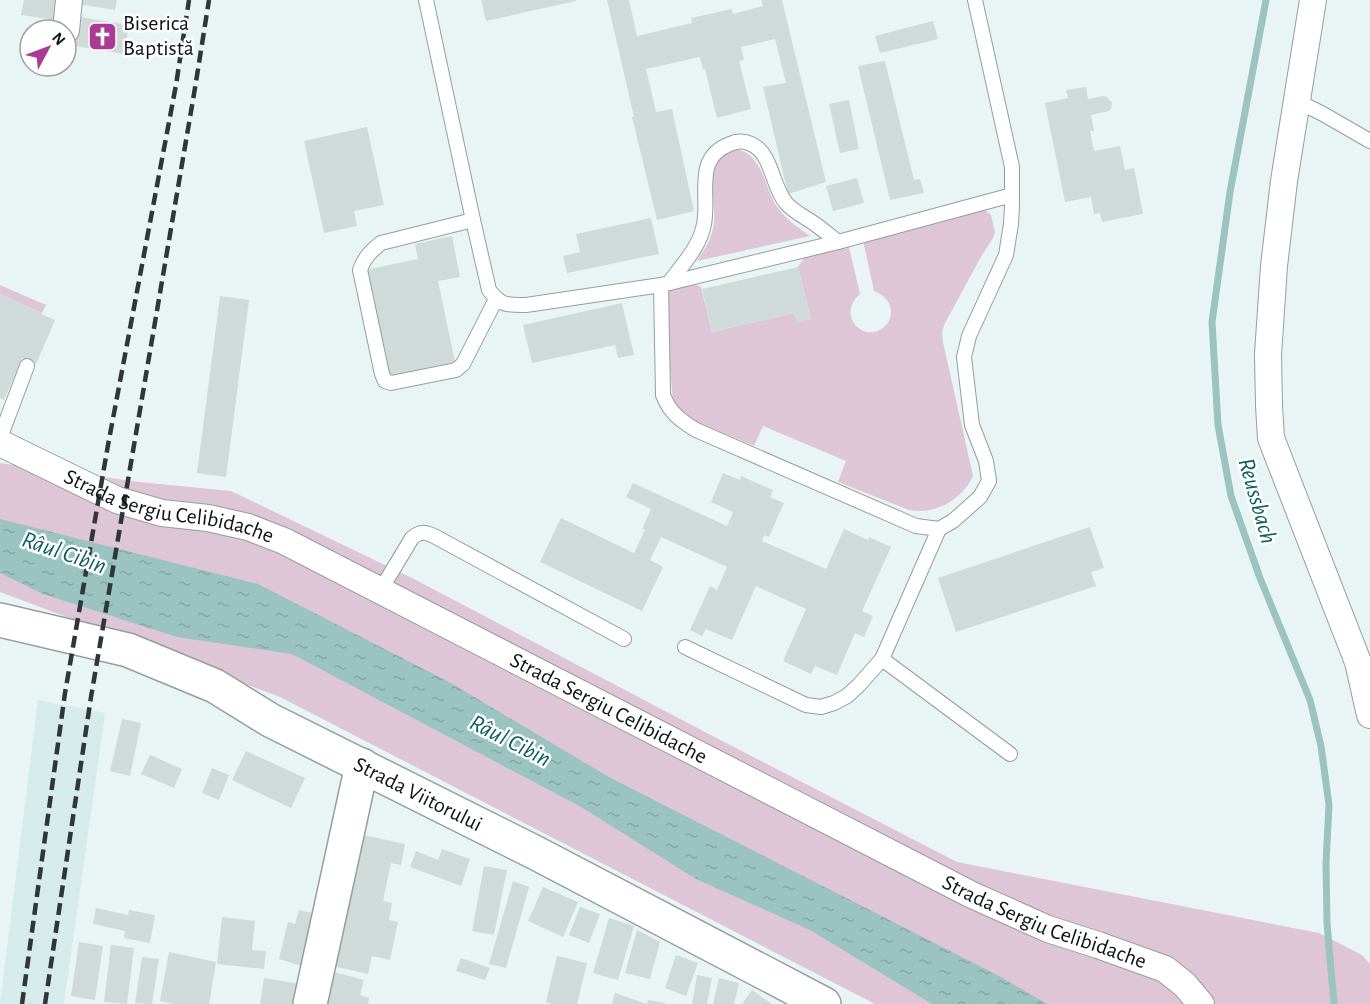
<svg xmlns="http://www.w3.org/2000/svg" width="1370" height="1004" viewBox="0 0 1370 1004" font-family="'Alegreya Sans',sans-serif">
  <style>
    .built { fill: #d6ecea }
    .green { fill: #dec6d6 }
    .water { fill: url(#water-ripples) }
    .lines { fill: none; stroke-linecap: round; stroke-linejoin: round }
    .stream { stroke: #9bc3c0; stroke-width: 7 }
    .building { fill: #cfdad9 }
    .service-casing { stroke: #949f9e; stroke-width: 16 }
    .minor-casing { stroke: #949f9e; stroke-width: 28 }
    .tertiary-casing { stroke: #949f9e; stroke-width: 36 }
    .service { stroke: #fff; stroke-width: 14 }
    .minor { stroke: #fff; stroke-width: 26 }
    .tertiary { stroke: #fff; stroke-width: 33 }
    .rail { stroke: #303636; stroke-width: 4.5; stroke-dasharray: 12 6; stroke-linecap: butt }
    .labels { text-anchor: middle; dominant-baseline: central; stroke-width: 5; stroke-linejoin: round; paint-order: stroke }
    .poi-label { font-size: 22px; fill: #0e1212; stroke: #fff; text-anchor: start }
    .street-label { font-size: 22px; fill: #0e1212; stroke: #fff }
    .water-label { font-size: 24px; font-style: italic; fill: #0a5e5c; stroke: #fff }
  </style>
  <defs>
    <pattern id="water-ripples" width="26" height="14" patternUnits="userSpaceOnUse" patternTransform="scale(1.5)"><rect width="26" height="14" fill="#9bc3c0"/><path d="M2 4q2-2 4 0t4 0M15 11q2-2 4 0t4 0" fill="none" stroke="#84a6a4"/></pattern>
  </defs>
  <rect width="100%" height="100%" fill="#e9f5f4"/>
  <!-- built -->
  <path class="built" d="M38,700L105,713L64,1004H0Z"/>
  <!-- green -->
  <g class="green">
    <path d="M735,149C739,150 745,151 748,154C765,167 766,192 778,208C785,219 799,228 810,236L697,261C705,249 713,237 714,222C716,206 707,170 718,158C723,153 729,151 735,149Z"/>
    <path d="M983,208L991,215L995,232L993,238L982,255L945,323L942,331L943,342L973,476C962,500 935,515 909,510L838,482L846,461L763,426L754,446L694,421L685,415L673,403L665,303L666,293L669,290L692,283L701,287L712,332L794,313L797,322L811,319L798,267L807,254L848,243L860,294C834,317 868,347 887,324C890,320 891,316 891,311C890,300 883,295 874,291L863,240Z"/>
    <path d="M0,285L46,305L42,313L0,294Z"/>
    <path d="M0,463L139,482L231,491L414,579L705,732L957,862L1319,933L1362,955L1370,964V1004H875L280,697L0,592Z"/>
  </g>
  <!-- water -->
  <path class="water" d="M0,519L258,584L449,682L609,777L1001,977L1047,1004H932L810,930L696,879L581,807L292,654L177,637L43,594L0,573Z"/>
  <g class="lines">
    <!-- stream -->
    <path class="stream" d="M1266,0L1230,192L1212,322L1218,425L1231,496L1260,578L1310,700L1321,746L1329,805L1326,863L1327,923L1334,1004"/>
  </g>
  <!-- building -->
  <g class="building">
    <path d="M24,0H58L55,20L21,15Z"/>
    <path d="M80,0H117L115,10L79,4Z"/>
    <path d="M481,0H576V1L486,21Z"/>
    <path d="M607,0H629L637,36L692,23L691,18L732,9L733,14L763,6L761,0H782L826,182L788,194L763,87L786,83L775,39L741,47L744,60L739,61L751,109L717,118L705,69L703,70L700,57L646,69L656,112L672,109L694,211L657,220L632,117H634Z"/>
    <path d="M80,17L129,25L124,54L75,46Z"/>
    <path d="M933,21L938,39L880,53L875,36Z"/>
    <path d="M885,61L914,180L920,179L924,193L890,200L858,66Z"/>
    <path d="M1086,87L1088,99L1104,96L1107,97L1112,103L1111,109L1109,111L1091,115L1094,131H1090L1094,151L1120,146L1125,170L1134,168L1143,214L1102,222L1100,213L1094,214L1091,197L1065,202L1045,103L1068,98L1066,90Z"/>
    <path d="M849,100L859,149L840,153L829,104Z"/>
    <path d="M367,127L384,205L354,211L357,226L324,233L304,141Z"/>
    <path d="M857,178L864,203L833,211L826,186Z"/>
    <path d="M651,218L659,254L567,273L563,256L580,252L576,234Z"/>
    <path d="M452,236L460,277L438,281L455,362L388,376L365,270L418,259L415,244Z"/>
    <path d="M798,267L811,319L797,322L794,313L712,332L702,289Z"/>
    <path d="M0,294L42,313L41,314L55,320L36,364L22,358L4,400L0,398Z"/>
    <path d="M220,296L249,300L226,477L197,473Z"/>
    <path d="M622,303L634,355L618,358L615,345L532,363L523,325Z"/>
    <path d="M723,473L740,480L741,476L773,490L770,497L784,503L769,537L764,535L762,541L826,569L844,529L868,540L869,537L891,547L862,611L873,616L864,637L855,633L837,675L815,666L811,674L783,661L806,609L756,586L732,640L706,629L702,636L690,630L710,586L717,590L727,567L661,537L650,560L663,567L642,611L540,562L561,518L634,553L645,530L642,529L651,509L626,497L633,483L727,526L733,512L711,502Z"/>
    <path d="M1090,527L1104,568L1091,572L1096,586L956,632L938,578Z"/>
    <path d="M122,719L141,723L130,776L110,771Z"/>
    <path d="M246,751L305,778L291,808L232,780Z"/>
    <path d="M150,755L182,769L174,788L141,774Z"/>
    <path d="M212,768L229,775L219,800L202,793Z"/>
    <path d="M364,835L405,844L401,865L391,863L383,901L392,903L389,920L398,922L390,960L372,956L368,974L333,966L358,856H360Z"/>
    <path d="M442,849L470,859L461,886L410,867L416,851L438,860Z"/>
    <path d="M484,866L507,870L494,935L472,931Z"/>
    <path d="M513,881L529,887L506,968L489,964Z"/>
    <path d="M543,887L578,902L563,937L528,921Z"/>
    <path d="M580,907L600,914L589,943L569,935Z"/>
    <path d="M96,908L128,915L129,910L155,915L150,943L124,938L125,931L93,924Z"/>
    <path d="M299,910L316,914L302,966L279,959L288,922L295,924Z"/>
    <path d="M222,917L255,921L252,950L266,951L264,969L217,964Z"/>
    <path d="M609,918L634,926L618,980L593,973Z"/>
    <path d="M637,930L660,942L650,979L625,973Z"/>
    <path d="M79,942L103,946L95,1000L71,996Z"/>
    <path d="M111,945L134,948L127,1004L104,1002Z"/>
    <path d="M169,952L216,962L209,1004H174L160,1001Z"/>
    <path d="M676,955L698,963L686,996L665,988Z"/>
    <path d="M557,956L587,963L577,1004H552L546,1002Z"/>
    <path d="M142,957L159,959L152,1004L135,1003Z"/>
    <path d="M461,958L490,968L485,980L456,971Z"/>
    <path d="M334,972L364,980L360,995L369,998L368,1004H325Z"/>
    <path d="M697,975L712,978L707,1004H692Z"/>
    <path d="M264,978L301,984L298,1004H260Z"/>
    <path d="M719,978L739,983L734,1004H713Z"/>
    <path d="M752,990L772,1004H742Z"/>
    <path d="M615,993L647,1004H612Z"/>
    <path d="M648,1000L665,1003V1004H647Z"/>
  </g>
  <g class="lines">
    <defs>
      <g id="service">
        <path d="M426,0L473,220L489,290C501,306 507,305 526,305L661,285L663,395C670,413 680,420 696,430L916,526L939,529L953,521L980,497L989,481L986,461L972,425L964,357L969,336L1006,255L1011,224L1012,206V167L975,0"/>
        <path d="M1297,101L1323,114L1370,141"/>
        <path d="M473,220L381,243C371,251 364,258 360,270L382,374L385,381L391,383L456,370L463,364L496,299"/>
        <path d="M669,283C682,265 700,247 704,224C710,194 693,158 730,144C738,140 748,141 756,147C772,158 773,188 786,203C793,211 803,216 812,222C821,228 829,235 838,242"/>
        <path d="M661,285L838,242L1012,195"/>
        <path d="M0,438L27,366"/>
        <path d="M380,591L412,538C420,531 425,532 434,536L624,639"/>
        <path d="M685,647L806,705L821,707L834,703L847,696L859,685L882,659L939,529"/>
        <path d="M882,659L1010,754"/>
      </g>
      <g id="minor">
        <path d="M1313,0L1284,181L1274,266L1268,354L1269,406L1271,438L1281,464L1358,662L1370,715"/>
        <path d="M66,30L69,0"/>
        <path id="s1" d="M0,443L117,500L162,513L208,518L248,527L284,541L972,895L1048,929L1098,945L1165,969L1185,985L1201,1004"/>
      </g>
      <g id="tertiary">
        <path id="s2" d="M0,620L128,650L215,686L270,720L536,853L824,1004"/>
        <path d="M310,1004L362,765"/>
      </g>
    </defs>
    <!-- service casing -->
    <use href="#service" class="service-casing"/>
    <!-- minor casing -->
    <use href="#minor" class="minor-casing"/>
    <!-- tertiary casing -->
    <use href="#tertiary" class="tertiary-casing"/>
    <!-- service -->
    <use href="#service" class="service"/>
    <!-- minor -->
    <use href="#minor" class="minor"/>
    <!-- tertiary -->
    <use href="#tertiary" class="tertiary"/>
    <!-- rail -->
    <g class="rail">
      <path d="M22,1004L65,693L108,445L176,85L189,0"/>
      <path d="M45,1004L91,697L195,88L209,0"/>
    </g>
  </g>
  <!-- icons -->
  <defs>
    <symbol id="church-square" viewBox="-11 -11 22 22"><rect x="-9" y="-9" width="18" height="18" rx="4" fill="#ac3994" stroke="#fff"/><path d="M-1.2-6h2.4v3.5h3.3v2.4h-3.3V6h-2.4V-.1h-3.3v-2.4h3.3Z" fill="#fff"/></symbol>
  </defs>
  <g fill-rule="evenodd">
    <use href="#church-square" x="86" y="20" width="33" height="33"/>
  </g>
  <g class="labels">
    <!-- poi labels -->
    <g class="poi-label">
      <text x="123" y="23">Biserica<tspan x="123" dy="25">Baptistă</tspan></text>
    </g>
    <!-- street labels -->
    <g class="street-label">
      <text stroke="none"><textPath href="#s1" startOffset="182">Strada Sergiu Celibidache</textPath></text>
      <text stroke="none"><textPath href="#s1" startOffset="668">Strada Sergiu Celibidache</textPath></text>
      <text stroke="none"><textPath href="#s2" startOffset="456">Strada Viitorului</textPath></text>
      <text stroke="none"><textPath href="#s1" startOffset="1154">Strada Sergiu Celibidache</textPath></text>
    </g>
    <!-- water labels -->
    <g class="water-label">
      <text transform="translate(1257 501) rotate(74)">Reussbach</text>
      <text transform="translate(64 553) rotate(19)">Râul Cibin</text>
      <text transform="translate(510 741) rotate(27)">Râul Cibin</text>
    </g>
  </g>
  <!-- north arrow -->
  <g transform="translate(48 48) rotate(49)"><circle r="28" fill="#ffffff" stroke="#9fa0a0" stroke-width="1.5"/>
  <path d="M0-4.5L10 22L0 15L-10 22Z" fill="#ac3994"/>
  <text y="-9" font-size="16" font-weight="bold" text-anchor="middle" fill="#0e1212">N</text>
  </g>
</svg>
